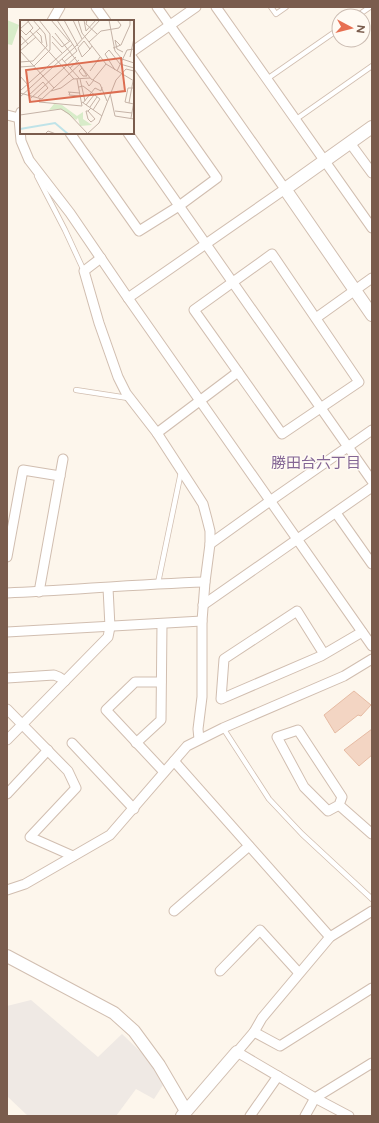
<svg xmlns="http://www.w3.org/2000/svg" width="379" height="1123" viewBox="0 0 379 1123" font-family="Figtree,'Noto Sans JP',sans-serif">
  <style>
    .industrial { fill: #efe9e4 }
    .green { fill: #d8ecc9 }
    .building { fill: #f3d5c3; stroke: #e6bba3 }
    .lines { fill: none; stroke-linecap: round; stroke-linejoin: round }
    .service-casing { stroke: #d1beb0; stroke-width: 6 }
    .minor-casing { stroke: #d1beb0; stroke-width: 11 }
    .tertiary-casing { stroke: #d1beb0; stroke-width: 14 }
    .service { stroke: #fff; stroke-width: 4.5 }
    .minor { stroke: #fff; stroke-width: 9 }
    .tertiary { stroke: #fff; stroke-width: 12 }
    .labels { text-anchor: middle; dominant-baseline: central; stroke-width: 3; stroke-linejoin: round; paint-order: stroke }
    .neighbourhood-label { font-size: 15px; fill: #846695; stroke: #fffaf3 }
    .inset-river { fill: none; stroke: #bfe3e8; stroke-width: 2 }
    .inset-road { fill: none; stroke: #c5b3a7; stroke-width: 1 }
    .view { fill: #dc6d51; fill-opacity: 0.15; stroke: #dc6d51; stroke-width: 2 }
    .inset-edge { fill: none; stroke: #7a5c4d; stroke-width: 2 }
  </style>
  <rect width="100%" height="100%" fill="#fdf6ec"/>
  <!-- industrial -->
  <path class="industrial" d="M31,1000L98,1057L122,1034L149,1060L163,1085L154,1099L136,1089L116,1116H28L7,1096V1006Z"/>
  <!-- green -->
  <path class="green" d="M7,20L19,25L12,45L7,44Z"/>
  <!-- building -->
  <g class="building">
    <path d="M354,691L371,705L361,716L358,715L335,733L324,715Z"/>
    <path d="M372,729V755L359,766L344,750Z"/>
  </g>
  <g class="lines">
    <defs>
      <g id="service">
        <path d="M271,7L276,14L286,7"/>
        <path d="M357,16L370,7"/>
        <path d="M267,79L339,29"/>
        <path d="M295,120L372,66"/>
        <path d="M37,176L65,230L84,271"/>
        <path d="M76,390L128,398"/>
        <path d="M158,583L181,472"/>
        <path d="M223,728L269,799L302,834L372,899"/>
      </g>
      <g id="minor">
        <path d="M96,7L106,21"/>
        <path d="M216,7L372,228"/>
        <path d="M52,21L60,7"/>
        <path d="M133,51L196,7"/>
        <path d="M21,112L19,118L21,141L29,160L70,213L128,298L372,646"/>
        <path d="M7,115L19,118"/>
        <path d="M70,133L139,231L179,206L217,178L133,59"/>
        <path d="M128,133L372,481"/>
        <path d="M350,143L372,173"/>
        <path d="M272,254L359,382L282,434L194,310Z"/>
        <path d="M101,258L84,271L99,323L118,377L126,393L157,433L196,493L203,504L207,519L210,531V544L205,582L202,621V697L198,729L199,739"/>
        <path d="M128,298L285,189L157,7"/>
        <path d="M316,318L372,278"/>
        <path d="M157,433L238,372"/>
        <path d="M336,513L372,564"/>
        <path d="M210,544L270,501L372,430"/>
        <path d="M7,557L23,470L60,476"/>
        <path d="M39,592L63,459"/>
        <path d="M7,593C73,590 139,584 205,582"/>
        <path d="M203,605L372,487"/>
        <path d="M7,632L202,621"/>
        <path d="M324,654L297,611L224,659L221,699L321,656L362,632"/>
        <path d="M7,678L54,675L59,677L65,681"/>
        <path d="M161,682H135L106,710L164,772"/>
        <path d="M7,709L68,771L76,788L30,837L73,856"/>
        <path d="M7,740L108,637L110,627L108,588"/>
        <path d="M72,743L134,809"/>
        <path d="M136,743L161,720L162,624"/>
        <path d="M174,761L330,937"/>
        <path d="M7,794L48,750"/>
        <path d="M339,805L328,811L304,787L277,737L298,730L342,797L339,805L372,834"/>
        <path d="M7,890L25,884L110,835L187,746L223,728L344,676L372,659"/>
        <path d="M174,911L249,846"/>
        <path d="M220,971L260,930L299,973"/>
        <path d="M254,1032L280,1046L372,988"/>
        <path d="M250,1116L278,1076"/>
        <path d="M305,1116L315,1098L372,1063"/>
        <path d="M349,1116L315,1098L237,1052L254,1032L262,1018L330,937L372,911"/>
      </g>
      <g id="tertiary">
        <path d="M372,127L285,189L372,315"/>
        <path d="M7,956L114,1013L134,1031L159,1065L186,1111"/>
        <path d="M182,1116L237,1052"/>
      </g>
    </defs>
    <!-- service casing -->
    <use href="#service" class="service-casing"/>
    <!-- minor casing -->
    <use href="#minor" class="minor-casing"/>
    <!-- tertiary casing -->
    <use href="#tertiary" class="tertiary-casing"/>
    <!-- service -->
    <use href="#service" class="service"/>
    <!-- minor -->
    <use href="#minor" class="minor"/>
    <!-- tertiary -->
    <use href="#tertiary" class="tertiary"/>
  </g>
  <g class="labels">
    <!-- neighbourhood labels -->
    <g class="neighbourhood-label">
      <text x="316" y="463">勝田台六丁目</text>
    </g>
  </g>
  <!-- overview -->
  <g transform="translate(20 20)">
    <rect width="114" height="114" fill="#fdf6ec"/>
    <path d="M34,84L42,85L57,96L63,92V99L72,105L60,106L58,98L56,100L41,89L29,90Z" fill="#d8ecc9"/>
    <path class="inset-river" d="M0,109L35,103L48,114"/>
    <path class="inset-road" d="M31,0L49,21M37,0L57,31L44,42M44,0L58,26M53,0L62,19M58,0L62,13L86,44L114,61M64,0L66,11L76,0M67,0L66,4L77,14M89,0L95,31L102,39L114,43M0,9L6,15L13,8L7,0M0,9L10,0M10,11L54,59M16,11L21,16L22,23M35,13L71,59L80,64L87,81M0,15L8,24M32,16L42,27L50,21M32,22L42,33M69,22L81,11L99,8L101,5L97,0M100,25L95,20L97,29L103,32M0,26L20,8M93,28L101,25L110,5V0M70,29L64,21L58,28L62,37L70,29L72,26M0,31L34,68M0,31L16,17M110,37L114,18M42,39L59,58M0,42L13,41L27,26L25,14L13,0M60,45L62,48L67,56H63L59,51L62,48M0,47L14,46L30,30V14L19,0M50,48L59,40M95,50L85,34L89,30L100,44L114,48M70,51L80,37M97,51L107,30L114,29M0,56L8,65M60,59L65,81M73,60L86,44M66,61L69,66L74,60M113,61L109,83L114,84M59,67L63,66L80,79L73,90M1,70L53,24M31,71L41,68L53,59L70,58M48,72L60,73M50,72L49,75L60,76M0,73L22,79L61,43M90,73L95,96L114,99M8,76L23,62L28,68L18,77M0,77L55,27L80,0M11,78L56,37M20,79L19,82L62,86L57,59M62,82L82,96M63,83L75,68L81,71L82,67M109,83L105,82L108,68H114M66,85L74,75M70,87L77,77M68,91H66L68,99L71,102L75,99L68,91L71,88M95,91L112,93M0,95L41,89L49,94L67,113M111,98L114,81M25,114L28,111L36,114M67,114L79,103L96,60L106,49L114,51"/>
    <path class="view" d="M101,38L105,71L10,82L6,50Z"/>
    <rect width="114" height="114" class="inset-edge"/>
  </g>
  <!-- border -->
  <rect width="379" height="1123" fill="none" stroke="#7a5c4d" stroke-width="16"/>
  <!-- north arrow -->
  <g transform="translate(351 28) rotate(97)"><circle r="19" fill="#fffaf3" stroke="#cabbb1"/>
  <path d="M0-3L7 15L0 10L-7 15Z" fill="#e76f51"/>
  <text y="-6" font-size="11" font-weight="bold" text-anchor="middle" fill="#7a5c4d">N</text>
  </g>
</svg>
